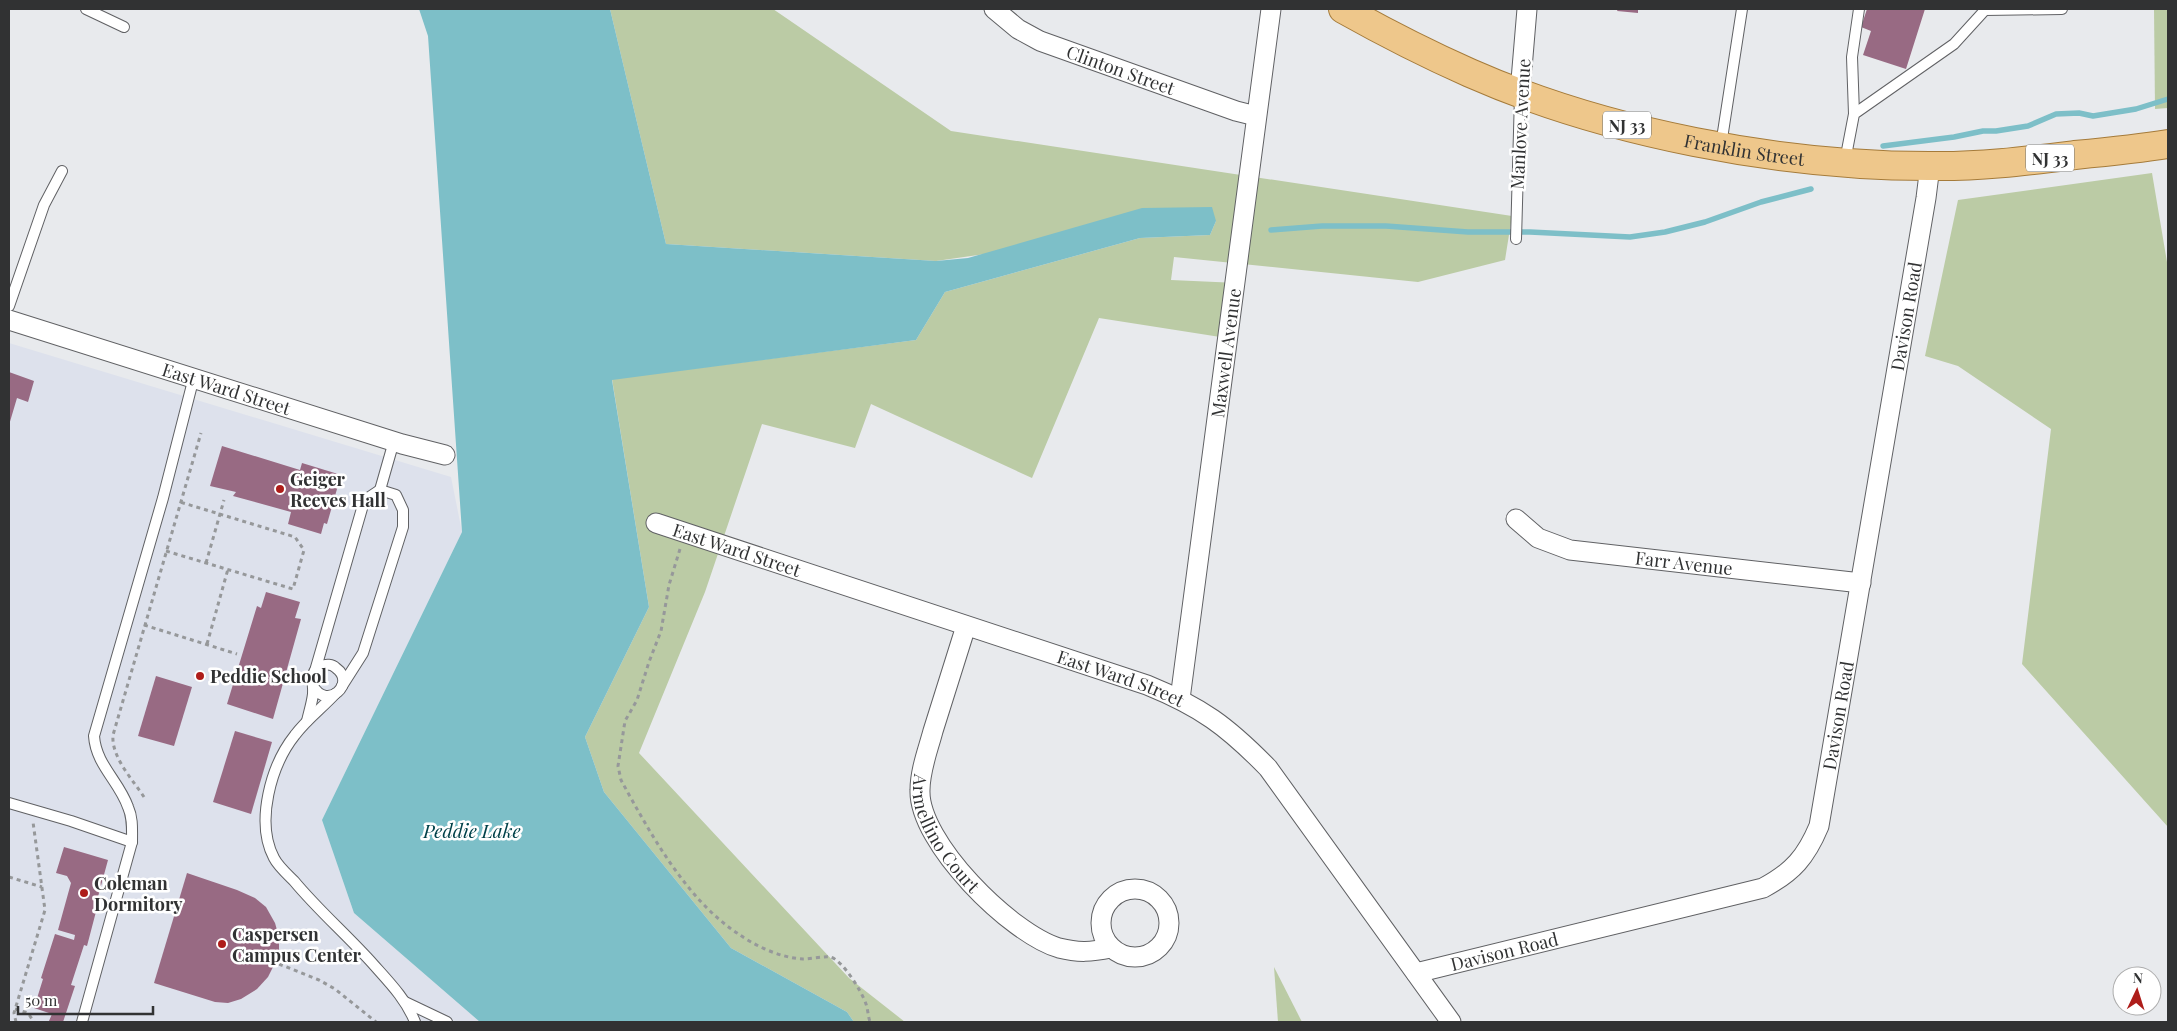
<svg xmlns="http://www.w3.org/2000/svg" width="2177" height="1031" viewBox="0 0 2177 1031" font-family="'Playfair Display',serif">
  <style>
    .built { fill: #dde1ec }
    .green { fill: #bbcba5 }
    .water { fill: #7dbfc8 }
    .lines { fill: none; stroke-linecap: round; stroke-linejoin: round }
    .stream { stroke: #7dbfc8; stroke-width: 5.5 }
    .building { fill: #986a83 }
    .lane-casing { stroke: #606164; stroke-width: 12 }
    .street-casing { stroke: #606164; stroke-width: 21 }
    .primary-casing { stroke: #a57b3a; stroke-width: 30 }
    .path { stroke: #96989a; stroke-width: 3; stroke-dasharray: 4 4; stroke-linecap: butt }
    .lane { stroke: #fff; stroke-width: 10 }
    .street { stroke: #fff; stroke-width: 19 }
    .primary { stroke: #eec78b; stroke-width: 28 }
    .poi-dot { fill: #ae1d1a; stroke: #fff; stroke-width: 2 }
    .labels { text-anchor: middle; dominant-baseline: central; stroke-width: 5; stroke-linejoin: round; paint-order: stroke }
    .shield { fill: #fff; stroke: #6f7070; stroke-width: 1 }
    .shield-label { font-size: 16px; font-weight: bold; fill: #313233 }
    .street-label { font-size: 18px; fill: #313233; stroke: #fff }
    .poi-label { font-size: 18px; font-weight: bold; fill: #313233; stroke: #fff; text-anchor: start }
    .water-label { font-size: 19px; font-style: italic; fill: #004149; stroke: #fff }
  </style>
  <rect width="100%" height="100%" fill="#e8eaed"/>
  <!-- built -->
  <path class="built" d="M9,343L451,477L462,532L322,820L354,913L480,1022H9Z"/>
  <!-- green -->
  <g class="green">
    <path d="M610,9H773L951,131L1512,216L1505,260L1418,282L1174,257L1171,280L1238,283L1233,339L1099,318L1032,478L871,404L855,448L762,424L705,592L639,753L849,978L905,1022H854L847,1012L731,948L604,792L585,737L649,607L612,379L916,340L945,292L1140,238L1210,235L1216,221L936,261L666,244Z"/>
    <path d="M2154,9H2168V108L2155,109Z"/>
    <path d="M2152,173L2168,268V827L2022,664L2051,429L1958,366L1925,356L1958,200Z"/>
    <path d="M1274,967L1302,1022H1278Z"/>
  </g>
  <!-- water -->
  <path class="water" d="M419,9H610L666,244L936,261L968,258L1142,208L1212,207L1216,221L1210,235L1140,238L945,292L916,340L612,380L649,607L585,737L604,792L731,948L847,1012L854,1022H480L354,913L322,820L462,532L428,36Z"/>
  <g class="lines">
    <!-- stream -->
    <g class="stream">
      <path d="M1883,146L1954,137L1983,131H1996L2028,126L2056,114L2079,113L2093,116L2136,109L2168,99"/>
      <path d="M1271,230L1322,226H1386L1468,232H1530L1630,237L1665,232L1705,222L1761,202L1811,189"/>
    </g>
  </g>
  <!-- building -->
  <g class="building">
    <path d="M1618,9H1638V13L1617,11Z"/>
    <path d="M1867,9H1925L1906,69L1863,55L1871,31L1861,27Z"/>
    <path d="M9,372L34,381L28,402L17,398L9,425Z"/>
    <path d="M222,446L300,470L302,463L338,474L336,482H339L327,524L324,523L321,534L288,524L291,512L233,496L236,492L210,486Z"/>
    <path d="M266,592L300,602L295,618L301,619L273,719L227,704L257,606L261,608Z"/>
    <path d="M156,676L192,687L174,746L138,736Z"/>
    <path d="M235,731L272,742L251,814L213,802Z"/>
    <path d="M64,847L108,860L96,904H98L87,946L84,945L71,985L75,986L63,1022H53L49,1021L52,1014L34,1008L43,979L41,978L55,934L74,940L75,935L58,930L71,883L67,876L56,873Z"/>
    <path d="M187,873L237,890L255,898L266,907L275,923L279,937V952L275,963L268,977L257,989L241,999L228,1003L215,1002L154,983Z"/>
  </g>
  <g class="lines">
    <defs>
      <g id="lane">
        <path d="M86,9L124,27"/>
        <path d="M1854,114L1852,57L1859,9"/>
        <path d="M1721,145L1742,9"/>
        <path d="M1845,161L1854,114L1954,44L1985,10L2062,9"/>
        <path d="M1516,239L1520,96"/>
        <path d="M9,306L44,205L62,171"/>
        <path d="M380,490L394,441"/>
        <path d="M315,671L363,505L368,498L380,490L396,495L403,510V527L363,653L342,686"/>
        <path d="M335,694C322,708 306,720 295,735C271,765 255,822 274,858C278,866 287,874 294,881C318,910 347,935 373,964C389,982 406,999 415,1022"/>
        <path d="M307,721C309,712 312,703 313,694C314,683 308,672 321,666C326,664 332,664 336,668C357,683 327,711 313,686"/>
        <path d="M9,803L71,821L132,842"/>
        <path d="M405,1002L447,1022"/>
        <path d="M82,1022L132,842C132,830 133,818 128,807C119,781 96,765 94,736L163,498L194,377"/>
      </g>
      <g id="street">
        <path id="s1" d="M994,9L1018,29L1040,41L1236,111L1256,116"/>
        <path d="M1520,92L1527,9"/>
        <path id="s2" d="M9,320L402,444L445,455"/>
        <path id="s3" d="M1516,519L1538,538L1570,550L1861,583"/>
        <path id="s4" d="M656,523L1147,685C1201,707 1227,726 1268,768L1451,1022"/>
        <path id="s5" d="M966,626C955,661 944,696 933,731C928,750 920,770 920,790C918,842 1011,934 1059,948C1079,953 1091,952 1111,948"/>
        <path id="s6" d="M1180,699L1271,9"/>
        <circle cx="1135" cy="923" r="34"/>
        <path id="s7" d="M1416,973L1763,888C1793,872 1806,857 1819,826L1926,198L1930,166"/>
      </g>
      <g id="primary">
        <path id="s8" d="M1343,9C1384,32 1427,54 1470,73C1606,133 1780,166 1929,166C1978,167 2026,161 2075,155C2106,152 2137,149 2168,144"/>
      </g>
    </defs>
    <!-- lane casing -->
    <use href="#lane" class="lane-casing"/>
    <!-- street casing -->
    <use href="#street" class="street-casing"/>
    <!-- primary casing -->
    <use href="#primary" class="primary-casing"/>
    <!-- path -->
    <g class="path">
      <path d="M680,549L669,585L661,631L649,662L637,700L625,721L618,766L621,780C650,833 686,899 737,933C755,946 781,958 803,959C810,959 825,956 830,957C842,959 862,992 866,1004C868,1010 868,1016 870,1022"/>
      <path d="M166,551L293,589L304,550L295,537L180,502"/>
      <path d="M206,563L224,500"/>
      <path d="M144,625L237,654"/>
      <path d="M207,644L228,569"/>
      <path d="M144,797C133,780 111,757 113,735L201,433"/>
      <path d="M9,877L42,887"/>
      <path d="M279,964L319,980L335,989L376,1022"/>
      <path d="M15,1009L28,1013L34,1022"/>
      <path d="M16,1022L14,1013L45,910L33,822"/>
    </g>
    <!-- lane -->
    <use href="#lane" class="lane"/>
    <!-- street -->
    <use href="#street" class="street"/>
    <!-- primary -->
    <use href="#primary" class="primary"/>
  </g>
  <!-- markers -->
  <g class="poi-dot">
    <circle cx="280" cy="489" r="5"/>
    <circle cx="200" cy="676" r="5"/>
    <circle cx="84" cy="893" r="5"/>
    <circle cx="222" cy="944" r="5"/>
  </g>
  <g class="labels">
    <!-- shield labels -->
    <g class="shield">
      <rect x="1603" y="111.5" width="48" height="27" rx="4"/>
      <rect x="2026" y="144.5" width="48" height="27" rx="4"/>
    </g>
    <g class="shield-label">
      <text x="1627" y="125">NJ 33</text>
      <text x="2050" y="158">NJ 33</text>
    </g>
    <!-- street labels -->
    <g class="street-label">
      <text stroke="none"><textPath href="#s1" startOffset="142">Clinton Street</textPath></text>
      <text transform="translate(1520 124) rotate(-87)">Manlove Avenue</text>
      <text stroke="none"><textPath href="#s8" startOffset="428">Franklin Street</textPath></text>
      <text stroke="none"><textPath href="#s7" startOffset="960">Davison Road</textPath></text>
      <text stroke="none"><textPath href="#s6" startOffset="349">Maxwell Avenue</textPath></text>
      <text stroke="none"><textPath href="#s2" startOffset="228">East Ward Street</textPath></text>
      <text stroke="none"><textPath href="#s4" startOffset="85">East Ward Street</textPath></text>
      <text stroke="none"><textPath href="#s3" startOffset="178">Farr Avenue</textPath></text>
      <text stroke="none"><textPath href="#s4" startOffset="490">East Ward Street</textPath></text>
      <text stroke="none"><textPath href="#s7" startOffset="555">Davison Road</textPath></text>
      <text stroke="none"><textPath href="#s5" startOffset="221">Armellino Court</textPath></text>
      <text stroke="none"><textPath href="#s7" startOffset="91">Davison Road</textPath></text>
    </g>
    <!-- poi labels -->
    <g class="poi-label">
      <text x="290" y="479">Geiger<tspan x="290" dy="21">Reeves Hall</tspan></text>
      <text x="210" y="676">Peddie School</text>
      <text x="94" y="883">Coleman<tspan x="94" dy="21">Dormitory</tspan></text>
      <text x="232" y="934">Caspersen<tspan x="232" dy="21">Campus Center</tspan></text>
    </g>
    <!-- water labels -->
    <g class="water-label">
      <text x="472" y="830">Peddie Lake</text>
    </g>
  </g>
  <!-- border -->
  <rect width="2177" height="1031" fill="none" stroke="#313233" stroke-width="20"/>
  <!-- north arrow -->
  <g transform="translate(2137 991) rotate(4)"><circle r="24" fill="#ffffff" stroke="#adadad"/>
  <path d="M0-4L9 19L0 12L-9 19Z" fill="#ae1d1a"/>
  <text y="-8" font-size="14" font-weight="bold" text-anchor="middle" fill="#313233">N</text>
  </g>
  <!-- scale -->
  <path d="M18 1006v8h135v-8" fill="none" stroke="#313233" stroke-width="2.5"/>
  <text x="25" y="1006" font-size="15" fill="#313233" stroke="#ffffff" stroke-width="4" paint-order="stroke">50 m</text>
</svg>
